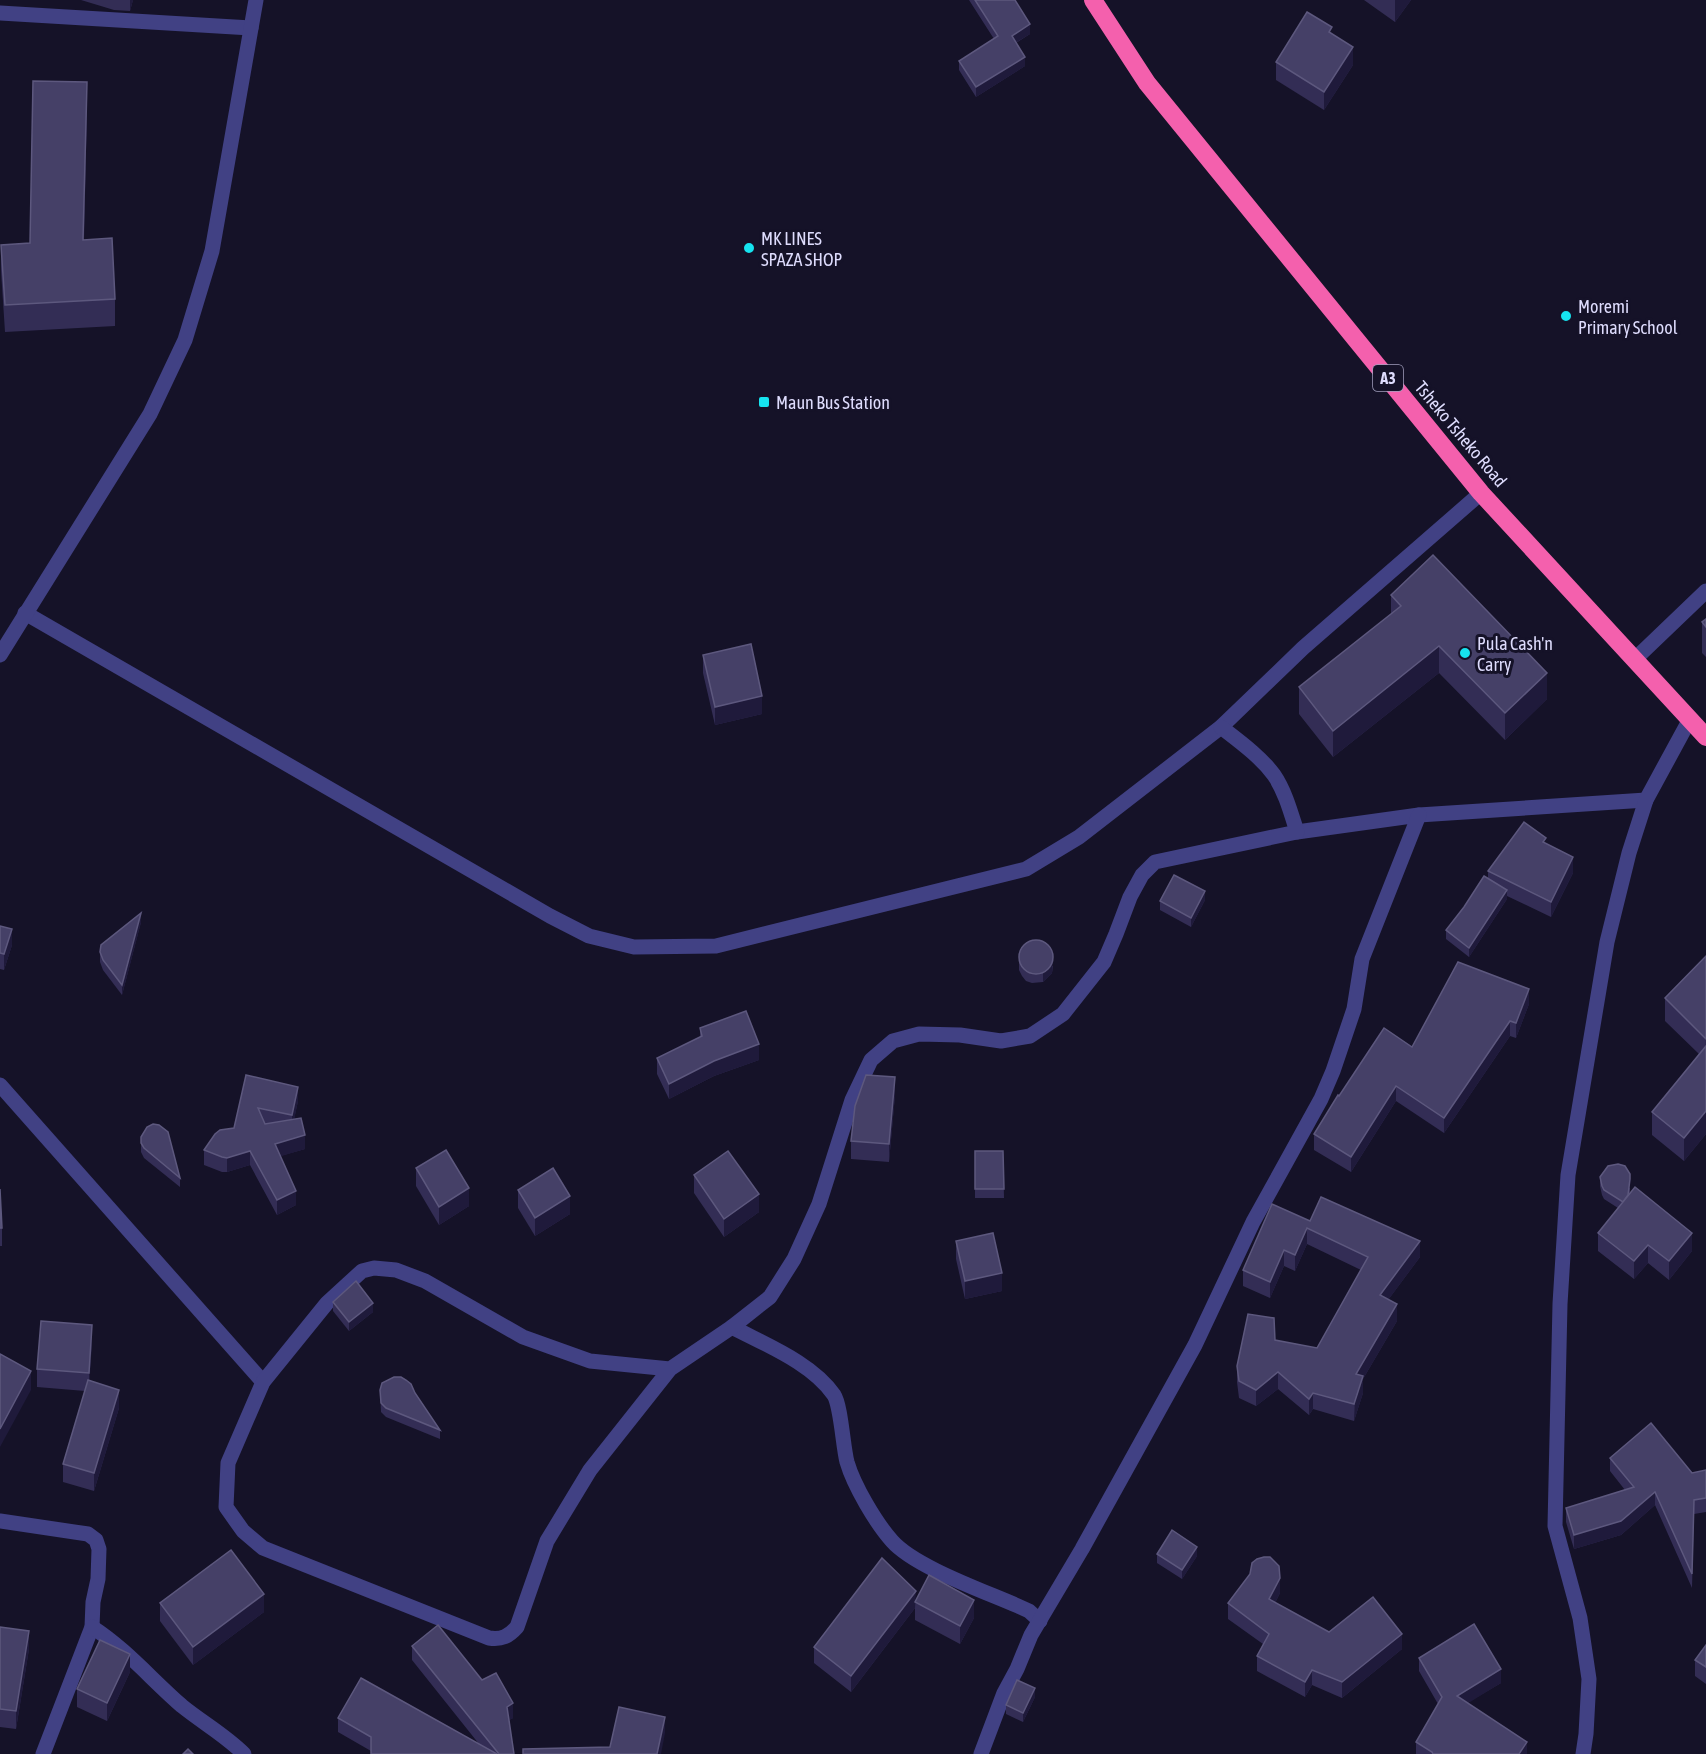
<svg xmlns="http://www.w3.org/2000/svg" width="1706" height="1754" viewBox="0 0 1706 1754" font-family="'Asap Condensed',sans-serif">
  <style>
    .lines { fill: none; stroke-linecap: round; stroke-linejoin: round }
    .street { stroke: #414184; stroke-width: 15 }
    .highway { stroke: #f460ad; stroke-width: 18 }
    .wall { fill: #332d55 }
    .shaded-wall { fill: #1f1a3b }
    .building { fill: #454067; stroke: #5d587e; stroke-width: 1.5 }
    .poi-dot { fill: #16e3ef; stroke: #151228; stroke-width: 2 }
    .labels { text-anchor: middle; dominant-baseline: central; stroke-width: 6; stroke-linejoin: round; paint-order: stroke }
    .shield { fill: #151228; stroke: #a29fbd; stroke-width: 1.5 }
    .shield-label { font-size: 16px; font-weight: bold; fill: #dedcfd }
    .poi-label { font-size: 18px; fill: #dedcfd; stroke: #151228; text-anchor: start }
    .street-label { font-size: 18px; fill: #dedcfd; stroke: #151228 }
  </style>
  <rect width="100%" height="100%" fill="#151228"/>
  <g class="lines">
    <!-- street -->
    <g class="street">
      <path d="M0,13L251,28"/>
      <path d="M25,613L550,916L589,936L634,947L716,946L1026,869L1079,837L1221,727L1303,648L1481,493"/>
      <path d="M0,655L150,414L185,340L212,251L256,0"/>
      <path d="M1634,660L1706,591"/>
      <path d="M1297,832L1419,815L1646,800"/>
      <path d="M0,1085L263,1382"/>
      <path d="M732,1327C766,1345 812,1363 834,1395C841,1406 843,1447 847,1462C854,1486 876,1523 892,1541C915,1567 984,1591 1018,1606L1029,1611L1040,1621"/>
      <path d="M670,1369L590,1361L523,1337L425,1281L396,1270L374,1268L362,1271L327,1303L263,1382L228,1463L226,1507L243,1531L263,1548L489,1638C502,1640 509,1636 517,1627L547,1541L590,1470L670,1369L732,1327L770,1297L794,1259L819,1204L852,1100L871,1060L893,1041L919,1034L960,1035L1001,1041L1030,1036L1063,1014L1104,962L1116,934L1130,897L1142,875L1155,862L1297,832C1291,813 1285,791 1274,775C1260,756 1239,741 1221,727"/>
      <path d="M0,1521L88,1534L96,1540L99,1549L98,1579L93,1602L92,1627L43,1754"/>
      <path d="M92,1627C126,1649 152,1680 182,1706C203,1723 225,1735 244,1754"/>
      <path d="M981,1754L1004,1693L1017,1669L1031,1635L1082,1549L1195,1345L1253,1222L1321,1099L1333,1071L1354,1009L1362,959L1419,815"/>
      <path d="M1583,1754L1586,1734L1589,1679L1580,1618L1555,1526L1560,1304L1568,1175L1607,942L1629,853L1646,800L1690,719"/>
    </g>
    <!-- highway -->
    <path class="highway" d="M1093,0L1147,83L1481,493L1706,737"/>
  </g>
  <!-- wall -->
  <g class="wall">
    <path d="M81,0H133L130,11L114,10Z"/>
    <path d="M969,0H1015L1030,34L1016,43L1025,66L976,97L959,70V61L994,39Z"/>
    <path d="M1364,0H1411L1395,22Z"/>
    <path d="M1332,34L1353,65L1324,110L1276,80V62Z"/>
    <path d="M87,108L84,240L115,299V326L5,332L1,271V245L30,243Z"/>
    <path d="M1391,595L1547,699L1505,740L1439,673L1333,757L1299,714V687L1391,614Z"/>
    <path d="M1706,619V657L1702,653V622Z"/>
    <path d="M703,655L762,714L715,725L703,673Z"/>
    <path d="M1546,844L1573,873L1551,917L1507,896V899L1469,957L1446,939V930L1488,878V871Z"/>
    <path d="M1205,900L1191,927L1160,910V901Z"/>
    <path d="M141,922L122,995L103,970L100,962V952Z"/>
    <path d="M0,926L12,945L4,970L0,969Z"/>
    <path d="M1019,954L1053,966L1052,973L1043,982L1032,983L1026,981L1022,976L1019,970Z"/>
    <path d="M1706,956V1134L1684,1161L1652,1135V1112L1699,1054L1665,1021V998Z"/>
    <path d="M1529,1004L1516,1038L1510,1036L1444,1133L1396,1101L1351,1172L1314,1150V1134L1339,1096L1412,1047Z"/>
    <path d="M700,1028L759,1060L714,1076L669,1099L657,1074V1058L700,1037Z"/>
    <path d="M246,1075L298,1101L294,1119L305,1149L280,1156L296,1205L277,1215L250,1165L227,1172H222L204,1165V1150L234,1128Z"/>
    <path d="M895,1095L889,1162L851,1159V1141Z"/>
    <path d="M141,1137L180,1178V1187L144,1158L141,1152Z"/>
    <path d="M975,1151H1003L1004,1198H975Z"/>
    <path d="M416,1168L469,1206L439,1225L416,1186Z"/>
    <path d="M694,1175L759,1212L724,1237L694,1193Z"/>
    <path d="M1600,1177L1630,1188V1193L1692,1251L1669,1280L1648,1263L1634,1279L1598,1251V1233L1618,1208L1604,1199L1602,1195L1600,1186Z"/>
    <path d="M0,1189L2,1228V1246H0Z"/>
    <path d="M518,1190L570,1214L535,1236L518,1208Z"/>
    <path d="M1310,1221L1420,1257L1388,1300L1397,1321L1363,1379V1393L1354,1421L1313,1409L1309,1415L1278,1389L1256,1406L1239,1398L1237,1382V1366L1275,1340L1317,1348L1361,1270L1307,1244L1295,1271L1284,1266L1270,1298L1243,1286V1270Z"/>
    <path d="M956,1241L1002,1291L965,1299L956,1259Z"/>
    <path d="M333,1302L373,1312L349,1331L333,1311Z"/>
    <path d="M92,1343L89,1381L119,1408L94,1491L63,1482V1464L85,1391L37,1387V1369Z"/>
    <path d="M380,1390L415,1393L440,1430V1439L386,1417L381,1412Z"/>
    <path d="M1610,1458L1692,1473L1706,1470V1512L1694,1514L1692,1588L1655,1505L1621,1535L1574,1549L1566,1522V1508L1625,1490L1610,1471Z"/>
    <path d="M1157,1554L1197,1556L1182,1579L1157,1563Z"/>
    <path d="M1250,1574L1280,1593L1275,1603L1329,1632L1402,1649L1342,1698L1312,1685L1305,1697L1257,1671V1656L1263,1644L1228,1619V1603Z"/>
    <path d="M916,1600L974,1618L960,1644L915,1620V1608L851,1692L814,1663V1647Z"/>
    <path d="M160,1603L264,1612L193,1665L160,1621Z"/>
    <path d="M0,1627L29,1649L16,1729L0,1727Z"/>
    <path d="M1706,1645V1684L1695,1676V1660Z"/>
    <path d="M412,1646L513,1718L509,1720L514,1754H371V1751L338,1732V1718L479,1744L412,1660Z"/>
    <path d="M1419,1658L1501,1683L1467,1703L1527,1754H1416V1742L1438,1704L1419,1671Z"/>
    <path d="M130,1672L107,1721L77,1707V1689Z"/>
    <path d="M1035,1697L1023,1722L1006,1714V1705Z"/>
  </g>
  <!-- shaded-wall -->
  <g class="shaded-wall">
    <path d="M130,0H133L130,11Z"/>
    <path d="M1395,0H1411L1395,22Z"/>
    <path d="M1030,24V34L1012,45V36Z"/>
    <path d="M1353,47V65L1324,110V92Z"/>
    <path d="M1025,57V66L976,97V87Z"/>
    <path d="M87,82V108L83,267V240Z"/>
    <path d="M1439,646V673L1333,757V731Z"/>
    <path d="M1547,673V699L1505,740V713Z"/>
    <path d="M762,696V714L715,725V707Z"/>
    <path d="M1573,857V873L1551,917V902Z"/>
    <path d="M1507,890V899L1469,957V948Z"/>
    <path d="M1205,891V900L1191,927V918Z"/>
    <path d="M141,913V922L122,995V985Z"/>
    <path d="M12,929V945L4,970V954Z"/>
    <path d="M1053,957L1052,973L1043,982V973Z"/>
    <path d="M1529,989V1004L1516,1038V1023Z"/>
    <path d="M1510,1021V1036L1444,1133V1118Z"/>
    <path d="M759,1044V1060L714,1076L669,1099V1084L714,1061Z"/>
    <path d="M895,1077V1095L889,1162V1144Z"/>
    <path d="M1396,1086V1101L1351,1172V1157Z"/>
    <path d="M298,1087V1101L292,1130V1115Z"/>
    <path d="M1706,1111V1134L1684,1161V1138Z"/>
    <path d="M305,1135V1149L275,1158V1144Z"/>
    <path d="M250,1151V1165L227,1172V1158Z"/>
    <path d="M469,1188V1206L439,1225V1207Z"/>
    <path d="M296,1191V1205L277,1215V1200Z"/>
    <path d="M759,1194V1212L724,1237V1219Z"/>
    <path d="M570,1196V1214L535,1236V1218Z"/>
    <path d="M1307,1228V1244L1295,1271V1255Z"/>
    <path d="M1692,1233V1251L1669,1280V1261Z"/>
    <path d="M1420,1241V1257L1380,1311V1295Z"/>
    <path d="M1648,1245V1263L1634,1279V1261Z"/>
    <path d="M1284,1250V1266L1270,1298V1282Z"/>
    <path d="M1002,1273V1291L965,1299V1281Z"/>
    <path d="M373,1303V1312L349,1331V1322Z"/>
    <path d="M1397,1304V1321L1363,1379V1393L1354,1421L1356,1374Z"/>
    <path d="M92,1325V1343L89,1391V1373Z"/>
    <path d="M31,1371V1390L0,1447V1429Z"/>
    <path d="M1278,1372V1389L1256,1406V1390Z"/>
    <path d="M119,1390V1408L94,1491V1473Z"/>
    <path d="M1313,1393V1409L1309,1415V1399Z"/>
    <path d="M1655,1492V1505L1621,1535L1574,1549V1535Z"/>
    <path d="M1197,1547V1556L1182,1579V1570Z"/>
    <path d="M1280,1578V1593L1269,1615V1599Z"/>
    <path d="M916,1591L915,1608L851,1692V1676Z"/>
    <path d="M264,1594V1612L193,1665V1647Z"/>
    <path d="M974,1600V1618L960,1644V1626Z"/>
    <path d="M29,1631V1649L16,1729V1711Z"/>
    <path d="M1402,1634V1649L1342,1698V1682Z"/>
    <path d="M130,1654V1672L107,1721V1703Z"/>
    <path d="M1501,1669V1683L1457,1710V1696Z"/>
    <path d="M1312,1670V1685L1305,1697V1682Z"/>
    <path d="M1035,1688V1697L1023,1722V1713Z"/>
    <path d="M513,1703V1718L507,1722V1707Z"/>
    <path d="M665,1717V1733L661,1754H657Z"/>
    <path d="M1527,1742V1754H1519Z"/>
  </g>
  <!-- building -->
  <g class="building">
    <path d="M975,0H1015L1030,24L1012,36L1025,57L976,87L959,61L998,36Z"/>
    <path d="M1307,12L1332,27L1329,32L1353,47L1324,92L1276,62Z"/>
    <path d="M33,81L87,82L83,240L112,238L115,299L5,305L1,245L30,243Z"/>
    <path d="M1433,555L1547,673L1505,713L1439,646L1333,731L1299,687L1401,606L1391,595Z"/>
    <path d="M1706,619V627L1702,622Z"/>
    <path d="M751,644L762,696L715,707L703,655Z"/>
    <path d="M1524,822L1546,838L1543,842L1573,857L1551,902L1488,871Z"/>
    <path d="M1174,875L1205,891L1191,918L1160,901Z"/>
    <path d="M1484,876L1507,890L1469,948L1446,930L1464,907Z"/>
    <path d="M141,913L122,985L103,960L100,952L101,945Z"/>
    <path d="M0,926L12,929L4,954L0,953Z"/>
    <circle cx="1036" cy="957" r="17"/>
    <path d="M1706,956V1039L1665,998Z"/>
    <path d="M1458,962L1529,989L1516,1023L1510,1021L1444,1118L1396,1086L1351,1157L1314,1134L1338,1095L1339,1096L1384,1028L1412,1047Z"/>
    <path d="M746,1011L759,1044L714,1061L669,1084L657,1058L702,1036L700,1028Z"/>
    <path d="M1706,1046V1111L1684,1138L1652,1112Z"/>
    <path d="M246,1075L298,1087L292,1115L258,1108L265,1124L301,1118L305,1135L275,1144L296,1191L277,1200L250,1151L227,1158L222,1157L204,1150L215,1134L220,1130L234,1128Z"/>
    <path d="M866,1075L895,1077L889,1144L851,1141L855,1106Z"/>
    <path d="M153,1124L159,1125L168,1132L180,1178L144,1148L141,1143V1137L147,1127Z"/>
    <path d="M446,1150L469,1188L439,1207L416,1168Z"/>
    <path d="M728,1151L759,1194L724,1219L694,1175Z"/>
    <path d="M975,1151H1003L1004,1189H975Z"/>
    <path d="M1618,1164L1625,1166L1630,1174V1179L1628,1195L1623,1202L1604,1190L1602,1186L1600,1177L1608,1166Z"/>
    <path d="M553,1168L570,1196L535,1218L518,1190Z"/>
    <path d="M1635,1187L1692,1233L1669,1261L1648,1245L1634,1261L1598,1233Z"/>
    <path d="M0,1189L2,1228H0Z"/>
    <path d="M1321,1197L1420,1241L1380,1295L1397,1304L1356,1374L1363,1376L1354,1404L1313,1393L1309,1399L1278,1372L1256,1390L1239,1381L1237,1366L1248,1314L1274,1318L1275,1340L1317,1348L1368,1257L1307,1228L1295,1255L1284,1250L1270,1282L1243,1270L1272,1204L1310,1221Z"/>
    <path d="M993,1233L1002,1273L965,1281L956,1241Z"/>
    <path d="M356,1281L373,1303L349,1322L333,1302Z"/>
    <path d="M41,1321L92,1325L89,1373L37,1369Z"/>
    <path d="M0,1354L31,1371L0,1429Z"/>
    <path d="M394,1377H401L406,1380L411,1384L415,1393L440,1430L386,1408L381,1403L380,1390L382,1383Z"/>
    <path d="M88,1380L119,1390L94,1473L63,1464Z"/>
    <path d="M1651,1423L1692,1473L1706,1470V1498L1694,1500L1692,1574L1655,1492L1621,1521L1574,1535L1566,1508L1634,1487L1610,1458Z"/>
    <path d="M1172,1530L1197,1547L1182,1570L1157,1554Z"/>
    <path d="M231,1550L264,1594L193,1647L160,1603Z"/>
    <path d="M1264,1557H1270L1279,1566L1280,1578L1269,1599L1329,1632L1373,1597L1402,1634L1342,1682L1312,1670L1305,1682L1257,1656L1269,1634L1228,1603L1250,1574L1252,1563L1257,1559Z"/>
    <path d="M882,1558L916,1591L851,1676L814,1647Z"/>
    <path d="M929,1575L974,1600L960,1626L915,1602Z"/>
    <path d="M1474,1624L1501,1669L1457,1696L1527,1742L1519,1754H1433L1432,1752L1416,1742L1442,1697L1419,1658Z"/>
    <path d="M438,1625L482,1680L496,1673L513,1703L507,1707L514,1754H499L412,1646Z"/>
    <path d="M0,1627L29,1631L16,1711L0,1709Z"/>
    <path d="M100,1640L130,1654L107,1703L77,1689Z"/>
    <path d="M1706,1645V1667L1695,1660Z"/>
    <path d="M361,1678L497,1754H371V1737L338,1718Z"/>
    <path d="M1017,1680L1035,1688L1023,1713L1006,1705Z"/>
    <path d="M619,1707L665,1717L657,1754H523V1749L610,1747Z"/>
    <path d="M188,1749L193,1754H183Z"/>
  </g>
  <!-- markers -->
  <g class="poi-dot">
    <circle cx="749" cy="248" r="6"/>
    <circle cx="1566" cy="316" r="6"/>
    <rect x="758" y="396" width="12" height="12" rx="3"/>
    <circle cx="1465" cy="653" r="6"/>
  </g>
  <g class="labels">
    <!-- shield labels -->
    <rect class="shield" x="1373" y="365" width="30" height="26" rx="4.5"/>
    <g class="shield-label">
      <text x="1388" y="378">A3</text>
    </g>
    <!-- poi labels -->
    <g class="poi-label">
      <text x="761" y="238">MK LINES<tspan x="761" dy="21">SPAZA SHOP</tspan></text>
      <text x="1578" y="306">Moremi<tspan x="1578" dy="21">Primary School</tspan></text>
      <text x="776" y="402">Maun Bus Station</text>
      <text x="1477" y="643">Pula Cash'n<tspan x="1477" dy="21">Carry</tspan></text>
    </g>
    <!-- street labels -->
    <g class="street-label">
      <text transform="translate(1461 434) rotate(50)">Tsheko Tsheko Road</text>
    </g>
  </g>
</svg>
